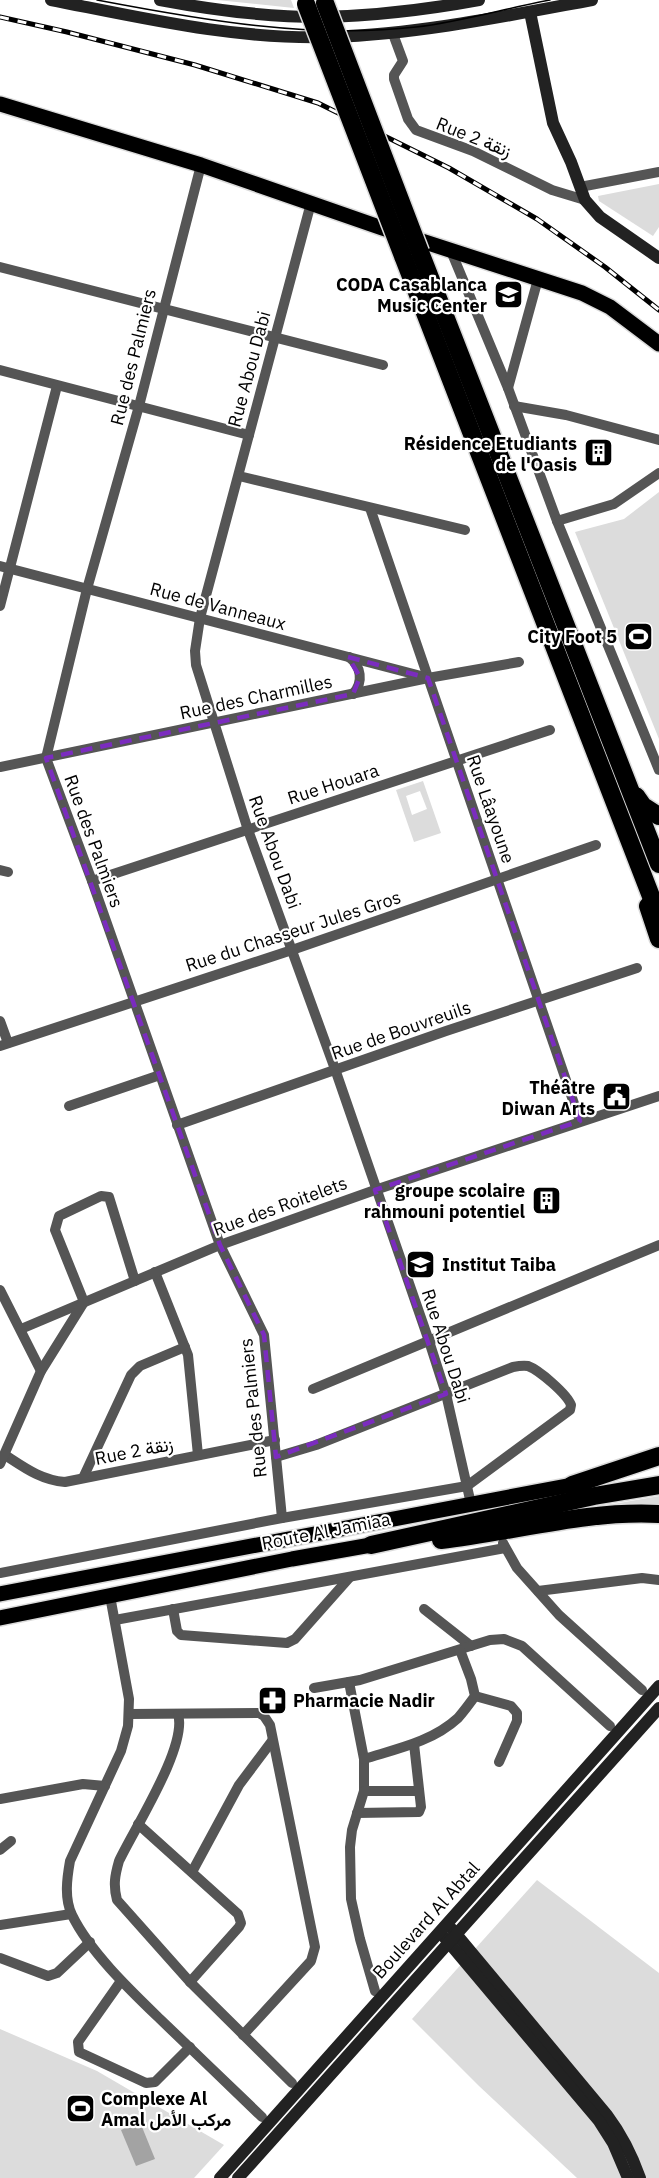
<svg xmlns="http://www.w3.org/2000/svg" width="659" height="2178" viewBox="0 0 659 2178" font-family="'IBM Plex Sans',Vazirmatn,sans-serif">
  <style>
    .green { fill: #dcdcdc; fill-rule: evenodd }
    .water { fill: #a3a3a3 }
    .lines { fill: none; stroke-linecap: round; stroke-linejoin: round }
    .primary-casing { stroke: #dbdbdb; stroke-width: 18 }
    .highway-casing { stroke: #dbdbdb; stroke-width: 21 }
    .street { stroke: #555; stroke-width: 10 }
    .secondary { stroke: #222; stroke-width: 12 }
    .primary { stroke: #000; stroke-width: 15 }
    .highway { stroke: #000; stroke-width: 18 }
    .tram { stroke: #000; stroke-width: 1.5 }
    .rail-casing { stroke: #000; stroke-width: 5 }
    .rail { stroke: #fff; stroke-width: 3; stroke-dasharray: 9; stroke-linecap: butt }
    .highway-bridge-casing { stroke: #dbdbdb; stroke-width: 21; stroke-linecap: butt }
    .highway-bridge { stroke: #000; stroke-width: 18 }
    .marked { fill: none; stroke: #7b2cbf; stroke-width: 4.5; stroke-dasharray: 12 8; stroke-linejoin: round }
    .labels { text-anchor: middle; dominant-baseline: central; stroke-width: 4.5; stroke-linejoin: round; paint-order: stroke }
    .street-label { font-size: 18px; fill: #000; stroke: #fff }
    .poi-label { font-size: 18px; font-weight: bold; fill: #000; stroke: #fff; text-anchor: end }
  </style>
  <rect width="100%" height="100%" fill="#fff"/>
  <!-- green -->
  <g class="green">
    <path d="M217,0H291L294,8Z"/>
    <path d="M659,184V227L653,236L599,201L598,196Z"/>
    <path d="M659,492V739L575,532L624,519Z"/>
    <path d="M423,781L441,833L414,842L396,790ZM420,791L427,809L412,815L406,796Z"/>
    <path d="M659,1496V1508H602V1506Z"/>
    <path d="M537,1880L659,1973V2178H577L479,2086L412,2019Z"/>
    <path d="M0,2029L97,2071L224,2145L194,2178H0Z"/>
  </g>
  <!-- water -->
  <path class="water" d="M140,2122L155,2159L136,2166L121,2130Z"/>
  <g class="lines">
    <defs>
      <g id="primary">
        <path d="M0,104L201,165L382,228L582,293L610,307L659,344"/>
        <path d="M0,1594L572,1485"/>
        <path d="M0,1618L292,1559L371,1545"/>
      </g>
      <g id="highway">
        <path d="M420,252L659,864"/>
        <path d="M403,256L659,917"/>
        <path d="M636,796L643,806L659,816"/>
        <path d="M648,906L659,939"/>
        <path d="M572,1485L659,1456"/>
        <path d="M441,1540C514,1532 585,1510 659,1514"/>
        <path d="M371,1545L594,1496L659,1485"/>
      </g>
    </defs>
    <!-- primary casing -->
    <use href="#primary" class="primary-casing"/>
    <!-- highway casing -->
    <use href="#highway" class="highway-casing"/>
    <!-- street -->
    <g class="street">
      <path d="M393,34L403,61L394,75V79L408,119L416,130L473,151L552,190L585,200"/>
      <path d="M201,165L139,406L87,589L46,758L92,881L220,1245L264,1335L282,1518"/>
      <path d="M580,187L659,172"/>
      <path d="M311,203L200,618L195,651L196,665L248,830L335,1069L429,1341L446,1394L471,1504"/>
      <path d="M451,251L508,388L557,521L659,770"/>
      <path d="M0,267L383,365"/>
      <path d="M0,370L249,435"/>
      <path d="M508,388L538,279"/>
      <path d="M514,406L566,415L659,440"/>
      <path d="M239,476L465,530"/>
      <path d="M370,508L580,1121"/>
      <path d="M557,521L614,504L659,473"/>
      <path d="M0,566L425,677"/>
      <path d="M0,606L57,386"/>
      <path d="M349,657C361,666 364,682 353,694"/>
      <path d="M0,767L428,678L519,662"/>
      <path d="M0,870L8,872"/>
      <path d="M92,881L550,730"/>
      <path d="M0,1021L8,1043"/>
      <path d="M0,1046L292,950L596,845"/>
      <path d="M69,1106L160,1075"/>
      <path d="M177,1125L446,1031L637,968"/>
      <path d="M155,1272L188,1355L198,1455"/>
      <path d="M0,1290L41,1371"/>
      <path d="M21,1329L220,1245L375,1190L659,1096"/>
      <path d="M313,1389L659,1245"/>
      <path d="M5,1455C25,1468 41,1480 65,1482L275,1440"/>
      <path d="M0,1464L41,1371L84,1302L55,1230L59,1216L101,1196L109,1197L135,1281"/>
      <path d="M83,1478L131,1375L140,1366L185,1347"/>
      <path d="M503,1543L517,1568L559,1615L642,1690"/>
      <path d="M0,1573L282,1518L467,1486L570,1410L571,1405C567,1394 539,1370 528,1366C523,1365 518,1366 513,1367L316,1445L276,1457"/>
      <path d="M538,1591L642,1578L659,1580"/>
      <path d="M110,1596L129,1699L128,1726L121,1751L70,1861C67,1878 64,1898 72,1915C90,1952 130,1990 160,2019C194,2052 228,2084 262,2117"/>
      <path d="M173,1609L177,1631L181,1635L287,1643L295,1639L350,1577"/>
      <path d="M424,1609L471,1646"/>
      <path d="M115,1620L505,1548"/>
      <path d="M349,1682L364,1759V1791L352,1830L350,1847L351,1899L360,1939L375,1991"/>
      <path d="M314,1688L360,1680L490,1640L504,1639L522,1646L610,1726"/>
      <path d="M475,1696L511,1706L517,1713V1721L499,1762"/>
      <path d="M130,1714L259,1713L264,1716L270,1725L315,1947L311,1961L243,2035"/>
      <path d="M178,1714C188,1746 134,1829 119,1861C115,1875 113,1885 117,1900L190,1982L292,2083"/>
      <path d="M364,1759C396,1749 432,1742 458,1718C464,1711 470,1703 475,1696L471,1679L460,1650"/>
      <path d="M364,1791H419"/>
      <path d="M0,1799L83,1784L105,1786"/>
      <path d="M357,1813L419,1812L421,1807L414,1744"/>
      <path d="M138,1824L238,1914L241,1923L239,1927L190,1982"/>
      <path d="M0,1850L11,1841"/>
      <path d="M192,1872L239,1785L272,1741"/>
      <path d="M0,1925L71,1914"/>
      <path d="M0,1958L48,1976L57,1973L90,1942"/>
      <path d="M121,1981L78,2042L79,2052L146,2083L155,2082L190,2047"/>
    </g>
    <!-- secondary -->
    <g class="secondary">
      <path d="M51,0C143,18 236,40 331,37C419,34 506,16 592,0"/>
      <path d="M160,0C213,10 266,17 320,17C370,16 430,9 479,0"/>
      <path d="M530,12L553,123L571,162L585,200L600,217L659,258"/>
      <path d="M452,1929L607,2115C622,2135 632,2155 640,2178"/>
      <path d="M444,1937L599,2121L613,2143L628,2178"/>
      <path d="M220,2178L659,1686"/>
      <path d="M238,2178L659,1708"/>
    </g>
    <!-- primary -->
    <use href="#primary" class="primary"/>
    <!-- highway -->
    <use href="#highway" class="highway"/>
    <!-- tram -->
    <path class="tram" d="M97,0C202,20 309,39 416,27C461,22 506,8 550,0"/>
    <defs>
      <path id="rail" d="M0,17L67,32L195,65L318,103L449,168L537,219L605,267L659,310"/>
    </defs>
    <!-- rail casing -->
    <use href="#rail" class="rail-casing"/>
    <!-- rail -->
    <use href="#rail" class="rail"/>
    <defs>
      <g id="highway-bridge">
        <path d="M325,3L420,252"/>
        <path d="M306,4L403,256"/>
      </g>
    </defs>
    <!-- highway-bridge casing -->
    <use href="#highway-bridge" class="highway-bridge-casing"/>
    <!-- highway-bridge -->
    <use href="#highway-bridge" class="highway-bridge"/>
  </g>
  <!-- marked area -->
  <path class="marked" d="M348,657L428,678L580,1121L375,1190L446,1394L276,1457L264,1335L220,1245L46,758L353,694L360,677Z"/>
  <!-- icons -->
  <defs>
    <symbol id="school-square" viewBox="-11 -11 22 22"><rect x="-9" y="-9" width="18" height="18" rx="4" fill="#000" stroke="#fff"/><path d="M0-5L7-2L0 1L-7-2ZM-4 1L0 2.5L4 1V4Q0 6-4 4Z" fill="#fff"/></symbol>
    <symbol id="building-square" viewBox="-11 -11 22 22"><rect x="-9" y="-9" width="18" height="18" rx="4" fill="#000" stroke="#fff"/><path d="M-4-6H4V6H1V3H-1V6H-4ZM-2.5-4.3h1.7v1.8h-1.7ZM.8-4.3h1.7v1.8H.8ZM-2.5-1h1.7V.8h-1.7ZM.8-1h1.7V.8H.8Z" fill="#fff"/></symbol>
    <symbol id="stadium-square" viewBox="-11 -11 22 22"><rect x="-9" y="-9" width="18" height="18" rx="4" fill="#000" stroke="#fff"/><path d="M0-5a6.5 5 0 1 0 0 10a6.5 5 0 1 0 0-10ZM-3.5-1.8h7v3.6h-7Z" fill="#fff"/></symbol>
    <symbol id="civic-square" viewBox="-11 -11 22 22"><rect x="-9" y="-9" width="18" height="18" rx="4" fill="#000" stroke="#fff"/><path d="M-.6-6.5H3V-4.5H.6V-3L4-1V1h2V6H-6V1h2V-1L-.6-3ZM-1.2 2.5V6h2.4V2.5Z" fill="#fff"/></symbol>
    <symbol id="pharmacy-square" viewBox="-11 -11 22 22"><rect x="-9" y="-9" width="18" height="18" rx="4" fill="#000" stroke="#fff"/><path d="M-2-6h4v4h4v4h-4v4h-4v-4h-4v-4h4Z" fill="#fff"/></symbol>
  </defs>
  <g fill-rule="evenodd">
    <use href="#school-square" x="492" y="278" width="33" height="33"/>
    <use href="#building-square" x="582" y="436" width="33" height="33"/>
    <use href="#stadium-square" x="622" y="620" width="33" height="33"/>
    <use href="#civic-square" x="600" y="1080" width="33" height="33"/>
    <use href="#building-square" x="530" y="1184" width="33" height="33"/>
    <use href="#school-square" x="404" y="1248" width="33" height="33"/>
    <use href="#pharmacy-square" x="256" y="1684" width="33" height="33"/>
    <use href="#stadium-square" x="64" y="2092" width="33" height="33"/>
  </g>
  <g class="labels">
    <!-- street labels -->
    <g class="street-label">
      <text transform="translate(474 137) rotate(22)">Rue 2 زنقة</text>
      <text transform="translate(133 357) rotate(-76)">Rue des Palmiers</text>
      <text transform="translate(249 369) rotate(-75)">Rue Abou Dabi</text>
      <text transform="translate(218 606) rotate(15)">Rue de Vanneaux</text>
      <text transform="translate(256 697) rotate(-12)">Rue des Charmilles</text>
      <text transform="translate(333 784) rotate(-18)">Rue Houara</text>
      <text transform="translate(491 809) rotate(71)">Rue Lâayoune</text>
      <text transform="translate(94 841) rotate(70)">Rue des Palmiers</text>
      <text transform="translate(275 852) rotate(70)">Rue Abou Dabi</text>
      <text transform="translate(293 931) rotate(-18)">Rue du Chasseur Jules Gros</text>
      <text transform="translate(401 1030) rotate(-19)">Rue de Bouvreuils</text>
      <text transform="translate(280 1206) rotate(-20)">Rue des Roitelets</text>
      <text transform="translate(446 1346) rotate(72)">Rue Abou Dabi</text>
      <text transform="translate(253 1408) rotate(-96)">Rue des Palmiers</text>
      <text transform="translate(134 1451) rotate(-11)">Rue 2 زنقة</text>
      <text transform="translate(326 1531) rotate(-11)">Route Al Jamiaa</text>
      <text transform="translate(426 1920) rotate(-48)">Boulevard Al Abtal</text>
    </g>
    <!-- poi labels -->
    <g class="poi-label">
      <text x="487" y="284">CODA Casablanca<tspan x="487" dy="21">Music Center</tspan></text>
      <text x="577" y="443">Résidence Etudiants<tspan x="577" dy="21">de l'Oasis</tspan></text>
      <text x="617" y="636">City Foot 5</text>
      <text x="595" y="1087">Théâtre<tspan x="595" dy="21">Diwan Arts</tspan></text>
      <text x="525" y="1190">groupe scolaire<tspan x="525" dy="21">rahmouni potentiel</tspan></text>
      <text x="442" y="1264" text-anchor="start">Institut Taiba</text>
      <text x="293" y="1700" text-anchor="start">Pharmacie Nadir</text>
      <text x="101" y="2098" text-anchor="start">Complexe Al<tspan x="101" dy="21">Amal مركب الأمل</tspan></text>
    </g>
  </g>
</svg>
